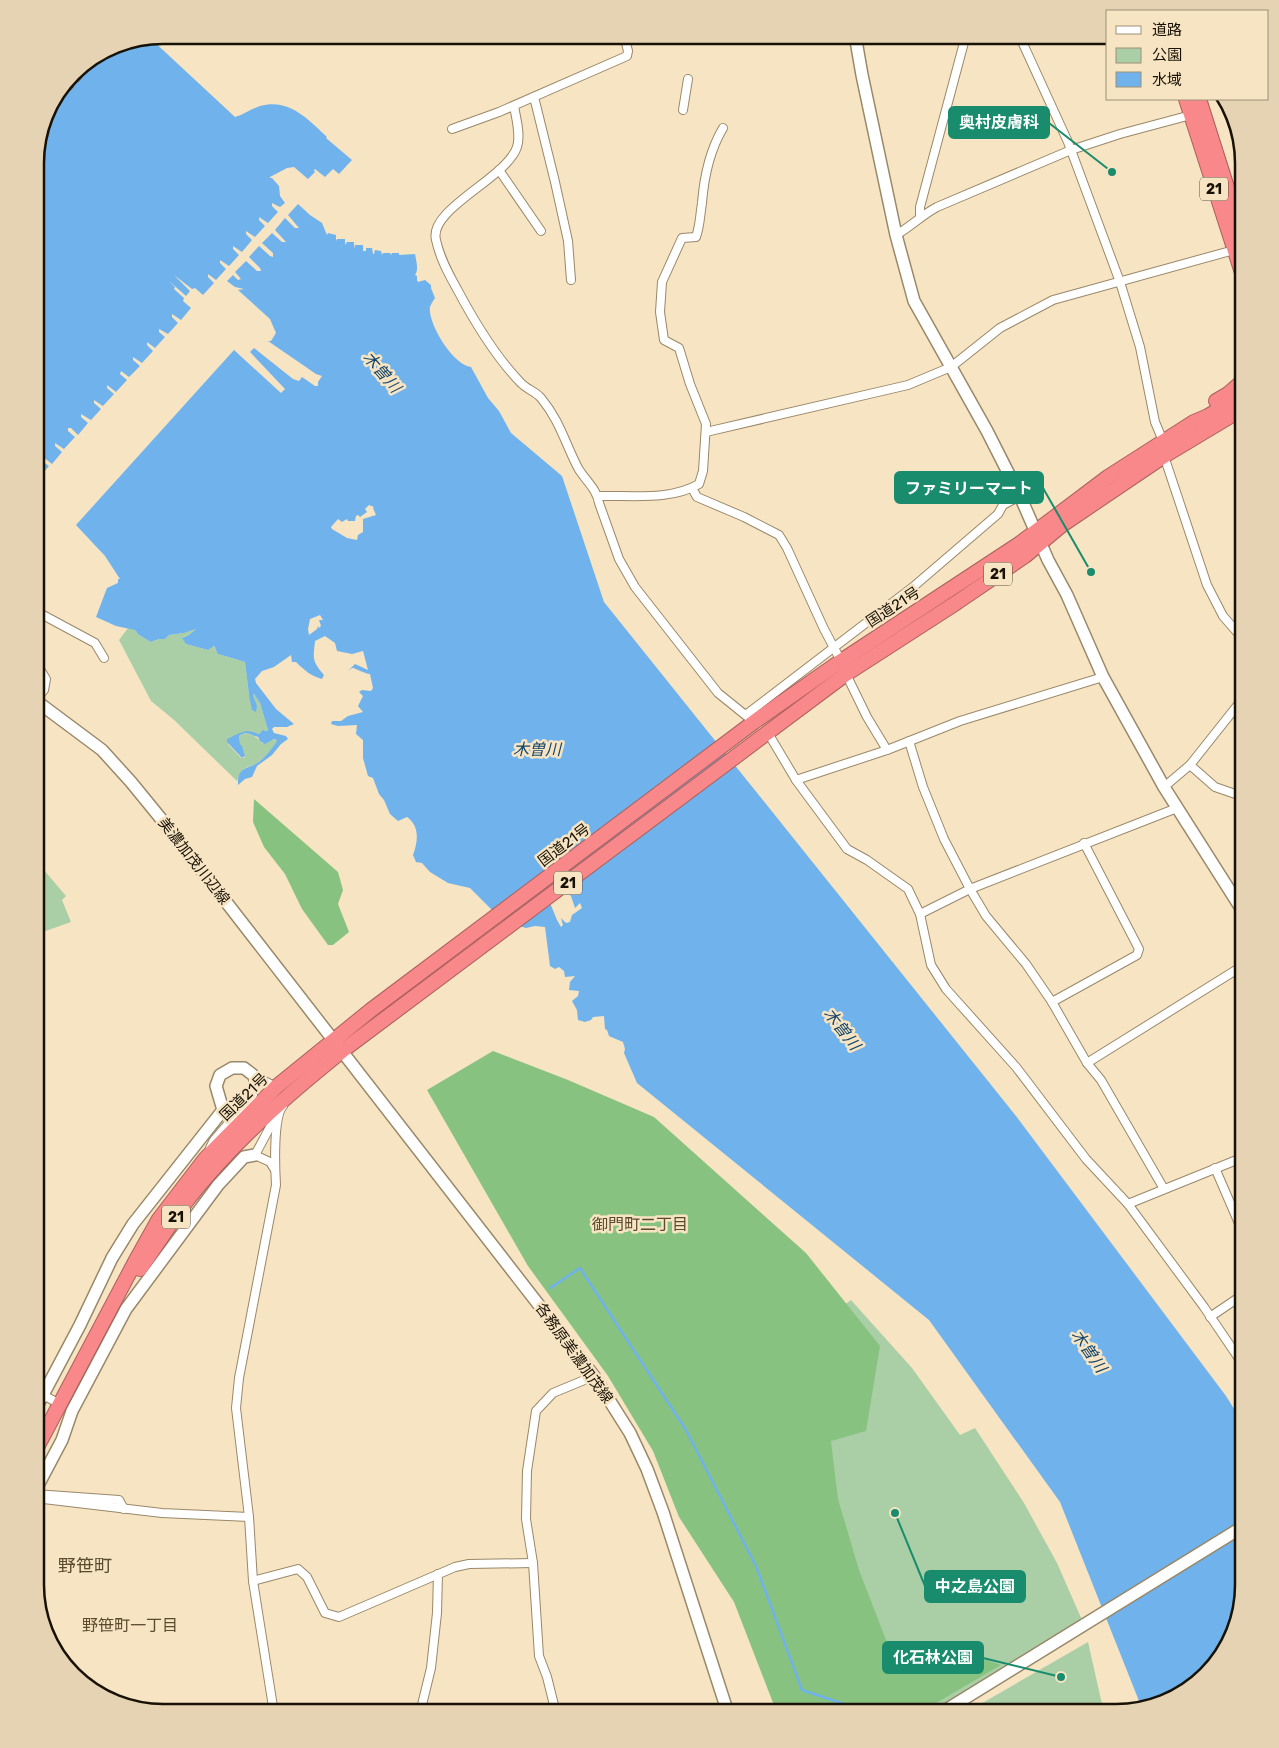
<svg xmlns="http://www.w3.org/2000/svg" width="1279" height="1748" viewBox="0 0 1279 1748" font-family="Rubik,'Noto Sans JP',sans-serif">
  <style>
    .green { fill: #aacfa6 }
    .forest { fill: #88c281 }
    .water { fill: #6fb2ec; fill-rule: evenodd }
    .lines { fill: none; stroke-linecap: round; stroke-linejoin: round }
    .stream { stroke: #6fb2ec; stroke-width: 2.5 }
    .street-casing { stroke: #998869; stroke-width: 10 }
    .secondary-casing { stroke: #998869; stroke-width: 14 }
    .highway-casing { stroke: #aa5f5c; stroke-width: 16 }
    .street { stroke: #fff; stroke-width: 8 }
    .secondary { stroke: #fff; stroke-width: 11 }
    .highway { stroke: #f9888b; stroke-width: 14 }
    .rail { stroke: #706550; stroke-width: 2.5; stroke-dasharray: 6 6; stroke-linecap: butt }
    .labels { text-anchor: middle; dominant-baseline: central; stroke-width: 5; stroke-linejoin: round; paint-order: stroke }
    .shield { fill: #f7e4c3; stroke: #5b513f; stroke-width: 1 }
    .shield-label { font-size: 14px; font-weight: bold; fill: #181206 }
    .street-label { font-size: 15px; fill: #181206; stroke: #f7e4c3 }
    .water-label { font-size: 16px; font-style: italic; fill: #14466c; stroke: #f7e4c3 }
    .neighbourhood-label { font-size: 16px; fill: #5a4a2e; stroke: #f7e4c3 }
    .quarter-label { font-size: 18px; fill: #5a4a2e; stroke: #f7e4c3 }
    .rim { fill: none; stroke: #181206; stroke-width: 2.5 }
    .leader { fill: none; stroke: #188c6d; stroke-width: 2 }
    .callout-dot { fill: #188c6d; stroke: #f7e4c3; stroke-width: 2 }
    .callout { fill: #188c6d; stroke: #188c6d; stroke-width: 2 }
    .callout-label { font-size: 16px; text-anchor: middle; font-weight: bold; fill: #fff }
  </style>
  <rect width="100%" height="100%" fill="#f7e4c3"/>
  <!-- green -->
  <g class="green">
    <path d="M128,628L135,630L139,635L151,642L159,639H165L169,635L184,633L196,629L189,635L183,637L186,644L208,650L213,646C215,648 216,651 218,653C221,656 240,660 245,662L249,695H255L260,703L268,730L267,731L264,730L259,734C239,731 244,731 228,744L241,758H244L245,756L242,747L240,744L239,736C248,730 256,736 262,743L276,739L277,740V743C271,749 266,756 260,761C248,771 244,762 237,781L173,719L151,701L119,640Z"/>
    <path d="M44,870L66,896L62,900L71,922L37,934L35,932V877Z"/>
    <path d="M851,1300L912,1368L960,1435L975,1428L1024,1503L1057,1563L1082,1620L929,1713H857L819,1323Z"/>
    <path d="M1088,1642L1104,1713H965Z"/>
  </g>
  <!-- forest -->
  <g class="forest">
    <path d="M254,799L338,872L343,890L338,904L349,932L333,945H328L302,909L285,874L264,847L253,822Z"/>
    <path d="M493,1051L568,1080L654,1117L806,1253L880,1346L866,1431L831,1441L838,1499L859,1570L898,1671L986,1660L1001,1665L919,1713H777L734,1602L679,1517L653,1451L608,1376L528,1266L427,1090Z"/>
  </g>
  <!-- water -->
  <g class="water">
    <path d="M150,38L235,117C243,115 251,109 260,106C289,98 308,119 327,137L326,138L352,160L339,174L333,169L325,177L315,169L314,170L315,172L308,179L294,167L287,168L270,177V178H272L279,186L280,196L285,203L280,207L272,203V206L278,212L268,223L259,217V220L265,226L255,237L246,231V234L252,240L242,252L233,246V249L239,255L229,266L220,260V263L226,269L216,280L208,274V277L214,283L203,295L195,288L192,289L174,275L190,291L186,296L169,281L175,287L174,289L184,298L183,301L191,308L181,320L172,314V317L178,323L168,334L159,329V332L165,337L155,348L147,342V345L153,351L142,363L133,357V360L140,366L129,377L121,371L120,374L127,380L116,392L107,385V388L114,394L103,406L94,400V403L101,409L91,420L81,414V417L88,423L78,435L71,428H68V431L75,437L64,449L55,443V446L62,452L52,464L43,457L42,461L49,466L39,478L35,475V154L48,106L78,67L114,45Z"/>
    <path d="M298,204L310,215L322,223L327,235L328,233L336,235V241L337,239H345V245L347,242H354V249L355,245H363V251H366V248H372L373,254H374L375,250L381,251L382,255L383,253H390L391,255L392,253H399V255L415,254C416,260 419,270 415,275L417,276V280L418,282L425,280L431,285V288L435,298C432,303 429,306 430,312C432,330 454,365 471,367L488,398L499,411L511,433L562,476L604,602L1016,1116L1226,1396L1244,1425V1585L1227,1649L1180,1696L1141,1706L1060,1502L929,1320L637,1083L624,1053L625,1049L623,1042L609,1036L607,1030L605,1029L604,1016L593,1017L591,1020L585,1022L578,1020L577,1010L572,1001L578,996L579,991L569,990L570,982L575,976L565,977L564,971L559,967L555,969L550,966L545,927L535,926L526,928L499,920L495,918L491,909L470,888L448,883L430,872L422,863L416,862L413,855C418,842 420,826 407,817L398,821L390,814L384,800L379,794L373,778L368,776L363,758V740L356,734L357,725L338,726L331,724L332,721H341L348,716L363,712L358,706L363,696L359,692L362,690L371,691L373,688L370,674C365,674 355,668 353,668C351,668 350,670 348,671L355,664L368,670L363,651L352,654L337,651L335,643L325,636L315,641C313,659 312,661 324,675L322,679C311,676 304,670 296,662H292L291,655L274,667L262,671L255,679L256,683L276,709L294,724L287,727H274L272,729L274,733L286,736L288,739L281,744L272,755L257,766L252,777L245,779L238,785C237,765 249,770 260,761C266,756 271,749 276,743L277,740L274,739L265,744L260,741L258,737C251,735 246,730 239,736L240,744L242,746L245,756L242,758L227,742V739C232,737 242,731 247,731C251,731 255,733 259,734L263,730L267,731L268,730L260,703L254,694L253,696L257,706L256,712L252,710L249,695L245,662L218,654L214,646L208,650L186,644L182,638L189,635L196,629L184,633L169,635L165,639H159L151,642L139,635L135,630L116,626L96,617L107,588L118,583V579H120L105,556L76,525L234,350L281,393L285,389L250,352L254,348L293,379L299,381L302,377L315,386H318V382L322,376L316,374L268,341H271L276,333L270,319L238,290L244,289L235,287L227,281L233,275L238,280L241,279L235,272L246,261L257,271H261L260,268L249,257L259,246L270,256L273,257V253L262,243L272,233L282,242H286L275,230L285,218L295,228H299L288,215ZM369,505L374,507L373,508L376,515L363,519V532L358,535L357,540L347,538L332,529L331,527L338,519L342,522L347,519L348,521H355L356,516L358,515L360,517L367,512L365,509ZM320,615L323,620H319L321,626L319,628L318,626L317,629L309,635L308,629L310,619ZM564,891L571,896L575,908L580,903L582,908L572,915L570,922L566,923L561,918L563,925L561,927L557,920L550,903Z"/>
  </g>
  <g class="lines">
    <!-- stream -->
    <g class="stream">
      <path d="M550,1288L580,1268L686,1430L756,1566L802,1690L853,1707"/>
      <path d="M846,1713L853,1707L860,1713"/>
    </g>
    <defs>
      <g id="street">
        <path d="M1019,35L1068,142L1120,282L1140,347L1155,422L1163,441"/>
        <path d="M534,97L555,182L568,241L571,280"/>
        <path d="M514,106C516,118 521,135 517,147C507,178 428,209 436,240C440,258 448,273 457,289C474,321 494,355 520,382C526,389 535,391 541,398C560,421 565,443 578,468C585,480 597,489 599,503L619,559L635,587L718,693L754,722"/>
        <path d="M683,110L688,79"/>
        <path d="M452,129L499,112L627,56L628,51L624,35"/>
        <path d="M499,170L541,231"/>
        <path d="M920,216V207L966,35"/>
        <path d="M896,235C910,227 922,215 937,207L1071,150L1120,134L1191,115"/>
        <path d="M706,432L908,385L951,367L1000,328L1053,300L1234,250"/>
        <path d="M1164,456L1207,585L1223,616L1244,640"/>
        <path d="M692,488L697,497L744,517L779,535L787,548L824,629L841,661"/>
        <path d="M598,496C631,495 670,501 699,484L703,471L706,424L690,384L679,348L664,340L660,312L662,282L682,238L696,237C700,226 700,215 702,203C704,177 710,150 723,128"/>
        <path d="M35,618L43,615L95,643L104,658"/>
        <path d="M846,674L867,717L887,750"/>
        <path d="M35,700L44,690L46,679L35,661"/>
        <path d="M747,714L913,587L998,514L1003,505L1020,496"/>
        <path d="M768,733L796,780L847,849L867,860L908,889L920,914L931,965L946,989L1016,1067L1086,1159L1128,1204L1204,1307L1244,1366"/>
        <path d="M909,741L923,787L944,839L970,889L986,916L1026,964L1052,1002L1087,1063L1101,1080L1164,1189"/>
        <path d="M1190,765L1215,787L1244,797"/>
        <path d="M796,780L887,750L960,721L1103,677"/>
        <path d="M1164,787L1190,765L1244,697"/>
        <path d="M920,914L970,889L1177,808"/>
        <path d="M1052,1002L1137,955L1139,949L1084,843"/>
        <path d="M1087,1063L1244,965"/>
        <path d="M253,1075L276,1087"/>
        <path d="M210,1148L214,1140L253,1095V1075"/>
        <path d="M1215,1168L1244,1235"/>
        <path d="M275,1170L270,1162L255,1155L270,1127L276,1121"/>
        <path d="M1128,1204L1244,1157"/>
        <path d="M1210,1317L1244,1294"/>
        <path d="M43,1395L58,1403"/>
        <path d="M35,1494L119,1500L124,1509"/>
        <path d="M35,1498L162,1513L249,1517"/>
        <path d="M253,1581L298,1569L307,1577L325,1613L339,1617L455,1567L469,1564L533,1563"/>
        <path d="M274,1713L253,1581L249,1517L236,1408L239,1378L276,1185C275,1168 273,1117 283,1106"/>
        <path d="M420,1713L431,1668L437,1613L438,1574"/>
        <path d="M556,1713L547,1677L539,1656L533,1563L526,1519L527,1471L536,1411L553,1393L594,1376"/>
      </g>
      <g id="secondary">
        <path d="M573,35C596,38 617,39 640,35"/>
        <path d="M855,35L862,75L896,235L914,301L987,431L1020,496L1048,560L1067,595L1103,677L1164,787L1244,913"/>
        <path d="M35,700L102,750L131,782L171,831L594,1376L630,1433L647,1469L663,1512L728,1713"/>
        <path d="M35,1410L80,1325L112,1258L133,1224L223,1110L216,1086L220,1075L232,1068H244L253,1075"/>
        <path d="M35,1491L62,1440L72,1411L126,1309L218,1185L244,1157L255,1155"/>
        <path d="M941,1713L1244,1526"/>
      </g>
      <g id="highway">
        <path d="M1186,99L1244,279"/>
        <path d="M1199,99L1244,241"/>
        <path d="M1216,401L1228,394L1244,380"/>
        <path d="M140,1269C156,1246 171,1222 188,1199C232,1143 286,1096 342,1051L846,674L956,603L1025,556L1062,525L1164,456L1244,408"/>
        <path d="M35,1451L135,1262L159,1219L205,1159L276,1087L371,1010L754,722L841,661L1019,544L1108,477L1194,422L1208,416L1244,395"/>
      </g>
    </defs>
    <!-- street casing -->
    <use href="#street" class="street-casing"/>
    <!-- secondary casing -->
    <use href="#secondary" class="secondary-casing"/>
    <!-- highway casing -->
    <use href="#highway" class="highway-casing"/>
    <!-- street -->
    <use href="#street" class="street"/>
    <!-- secondary -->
    <use href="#secondary" class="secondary"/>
    <!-- highway -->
    <use href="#highway" class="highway"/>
    <!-- rail -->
    <path class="rail" d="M45,117L106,50"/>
  </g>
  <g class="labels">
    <!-- shield labels -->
    <g class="shield">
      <rect x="1200" y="177.5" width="28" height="23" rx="4"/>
      <rect x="984" y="562.5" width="28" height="23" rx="4"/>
      <rect x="554" y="871.5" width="28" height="23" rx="4"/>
      <rect x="162" y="1205.5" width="28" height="23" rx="4"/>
    </g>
    <g class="shield-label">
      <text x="1214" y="189">21</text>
      <text x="998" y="574">21</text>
      <text x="568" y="883">21</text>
      <text x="176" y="1217">21</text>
    </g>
    <!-- street labels -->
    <g class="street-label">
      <text transform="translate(893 607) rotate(-33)">国道21号</text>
      <text transform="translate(564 845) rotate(-37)">国道21号</text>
      <text transform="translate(194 861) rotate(52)">美濃加茂川辺線</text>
      <text transform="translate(244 1097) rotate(-44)">国道21号</text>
      <text transform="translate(574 1353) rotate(54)">各務原美濃加茂線</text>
    </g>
    <!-- water labels -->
    <g class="water-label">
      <text transform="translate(382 372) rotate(49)">木曽川</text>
      <text x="537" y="749">木曽川</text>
      <text transform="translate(842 1029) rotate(52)">木曽川</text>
      <text transform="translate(1089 1351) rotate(55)">木曽川</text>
    </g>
    <!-- neighbourhood labels -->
    <g class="neighbourhood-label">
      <text x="640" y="1224">御門町二丁目</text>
      <text x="130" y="1625">野笹町一丁目</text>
    </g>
    <!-- quarter labels -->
    <g class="quarter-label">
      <text x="85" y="1566">野笹町</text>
    </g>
  </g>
  <!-- crop -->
  <path d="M0 0H1279V1748H0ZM163 44H1116A119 119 0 0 1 1235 163V1585A119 119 0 0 1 1116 1704H163A119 119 0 0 1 44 1585V163A119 119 0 0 1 163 44Z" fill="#e5d3b4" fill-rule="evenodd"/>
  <path class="rim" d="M163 44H1116A119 119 0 0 1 1235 163V1585A119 119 0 0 1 1116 1704H163A119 119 0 0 1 44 1585V163A119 119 0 0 1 163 44Z"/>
  <!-- callouts -->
  <path class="leader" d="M1112 172L1049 123M1091 572L1043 488M895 1513L925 1586M1061 1677L983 1658"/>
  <g class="callout-dot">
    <circle cx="1112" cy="172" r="5"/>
    <circle cx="1091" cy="572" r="5"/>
    <circle cx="895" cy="1513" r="5"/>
    <circle cx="1061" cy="1677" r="5"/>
  </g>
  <g class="callout">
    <rect x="949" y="107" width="100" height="31" rx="5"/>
    <rect x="895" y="472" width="148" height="31" rx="5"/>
    <rect x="925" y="1571" width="100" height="31" rx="5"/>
    <rect x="883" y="1642" width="100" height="31" rx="5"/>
  </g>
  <g class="callout-label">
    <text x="999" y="128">奥村皮膚科</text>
    <text x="969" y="494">ファミリーマート</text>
    <text x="975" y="1592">中之島公園</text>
    <text x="933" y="1663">化石林公園</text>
  </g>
  <!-- legend -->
  <rect x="1106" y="10" width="162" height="90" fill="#f7e4c3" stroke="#9e9077"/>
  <rect x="1116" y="26" width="25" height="8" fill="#ffffff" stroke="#9e9077"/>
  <text x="1152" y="35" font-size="15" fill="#181206">道路</text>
  <rect x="1116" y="48" width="25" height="15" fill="#aacfa6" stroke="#9e9077"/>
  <text x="1152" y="60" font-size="15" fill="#181206">公園</text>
  <rect x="1116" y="72" width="25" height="15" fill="#6fb2ec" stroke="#9e9077"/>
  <text x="1152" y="85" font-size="15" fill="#181206">水域</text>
</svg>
